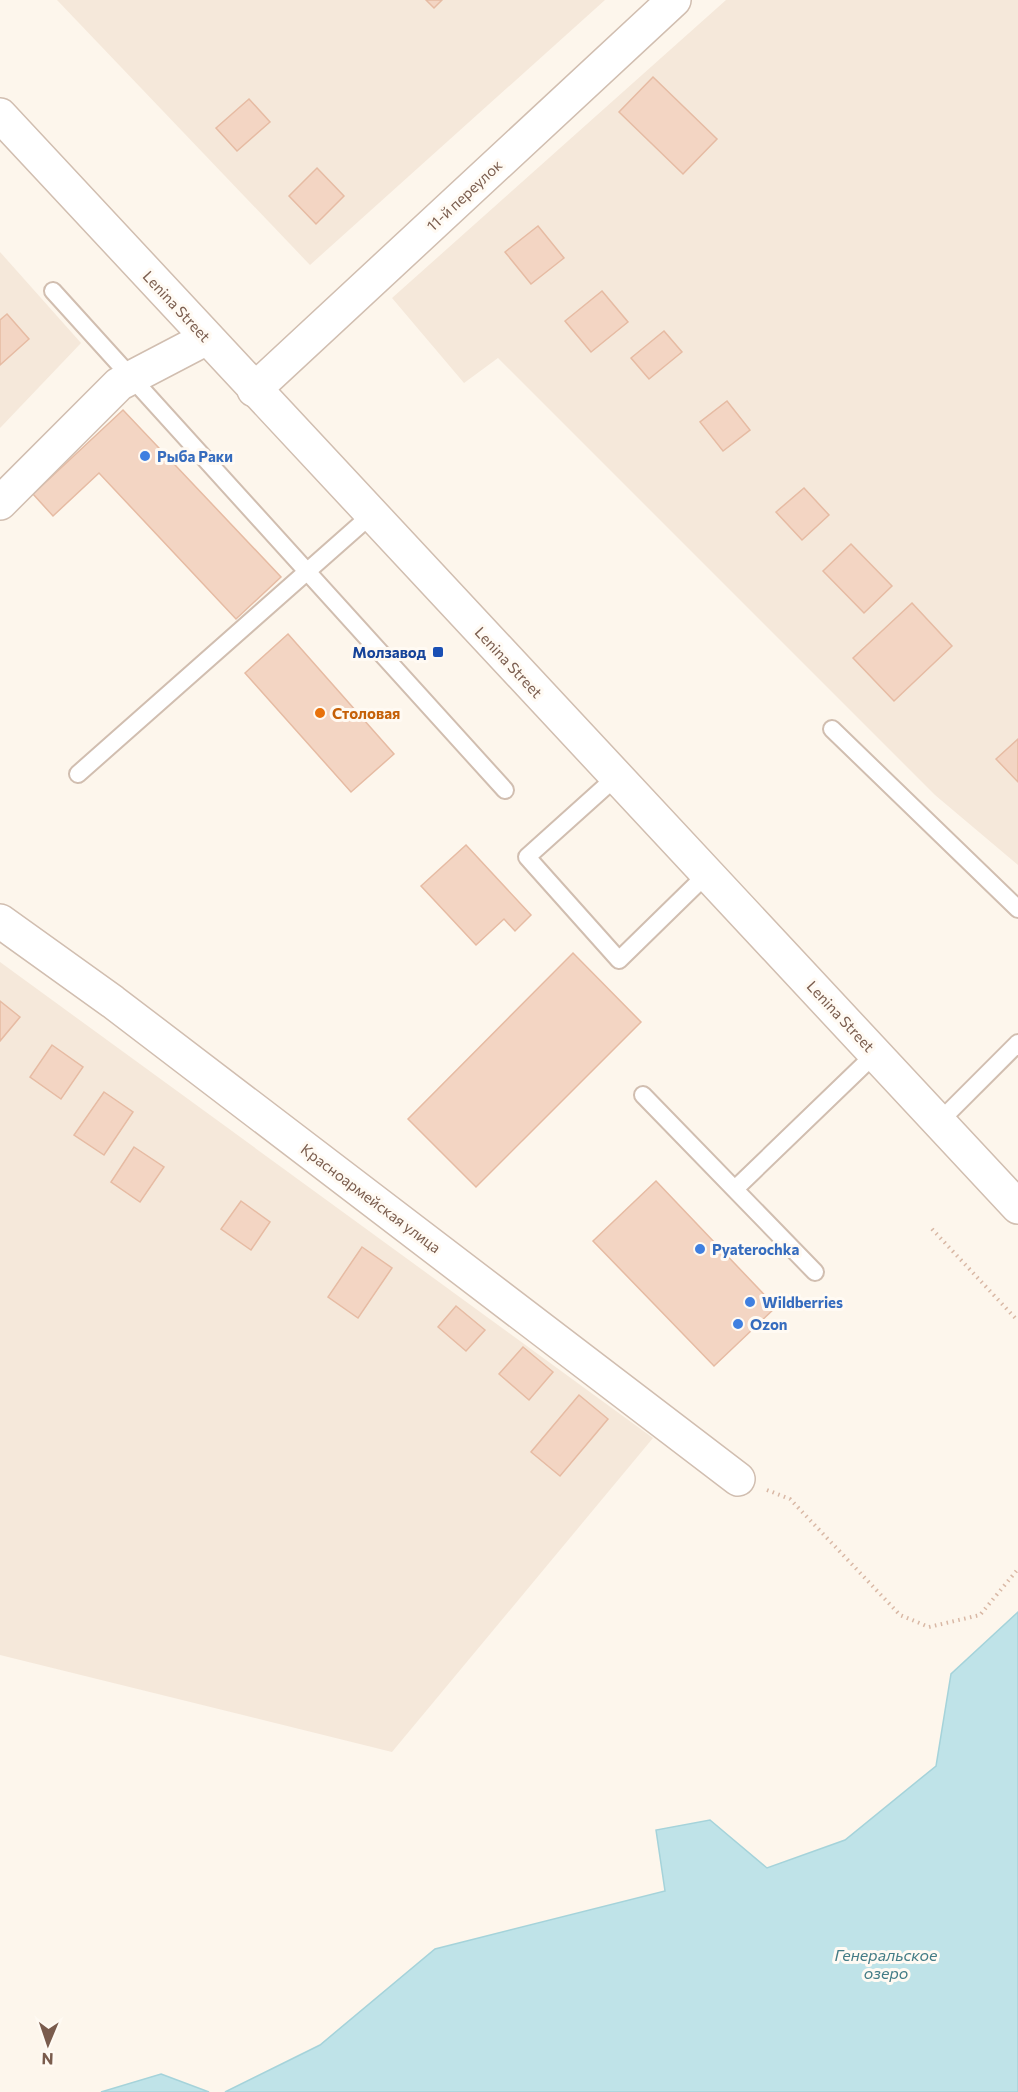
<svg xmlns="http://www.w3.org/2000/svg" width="1018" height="2092" viewBox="0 0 1018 2092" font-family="Commissioner,sans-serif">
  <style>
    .residential { fill: #f5e8da }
    .water { fill: #bfe3e8; stroke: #a5d3da; stroke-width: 1.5 }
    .building { fill: #f3d5c3; stroke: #e6bba3; stroke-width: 1.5 }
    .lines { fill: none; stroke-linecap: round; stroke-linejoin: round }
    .service-casing { stroke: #d1beb0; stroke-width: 20 }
    .minor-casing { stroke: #d1beb0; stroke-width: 36 }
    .tertiary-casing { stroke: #d1beb0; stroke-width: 36 }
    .path { stroke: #d9b8a5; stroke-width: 4; stroke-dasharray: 1.5 4.5; stroke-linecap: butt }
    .service { stroke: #fff; stroke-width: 16 }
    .minor { stroke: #fff; stroke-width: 33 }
    .tertiary { stroke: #fff; stroke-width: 33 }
    .shop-dot { fill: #3f7fe0; stroke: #fffaf3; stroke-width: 2 }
    .transit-dot { fill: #1a4fb4; stroke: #fffaf3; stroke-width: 2 }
    .food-dot { fill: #e8710a; stroke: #fffaf3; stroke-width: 2 }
    .labels { text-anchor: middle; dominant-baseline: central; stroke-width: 6; stroke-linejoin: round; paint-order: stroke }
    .street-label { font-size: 15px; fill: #7a5c4d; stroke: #fffaf3 }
    .shop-label { font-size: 15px; font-weight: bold; fill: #366cbe; stroke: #fffaf3; text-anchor: start }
    .transit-label { font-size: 15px; font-weight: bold; fill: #164399; stroke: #fffaf3; text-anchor: end }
    .food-label { font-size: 15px; font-weight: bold; fill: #c56008; stroke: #fffaf3; text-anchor: start }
    .water-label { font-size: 16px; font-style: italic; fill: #437c86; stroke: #fffaf3 }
  </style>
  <rect width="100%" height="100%" fill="#fdf6ec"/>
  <!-- residential -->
  <g class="residential">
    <path d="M57,0H605L310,265Z"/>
    <path d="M726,0H1018V865L935,795L498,358L464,383L392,298Z"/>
    <path d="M0,252L81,343L0,428Z"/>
    <path d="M0,962L653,1438L392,1752L0,1655Z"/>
  </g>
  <!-- water -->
  <g class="water">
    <path d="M1018,1612V2092H225L320,2045L435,1949L665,1891L656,1830L710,1820L767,1868L845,1840L936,1766L951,1674Z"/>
    <path d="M161,2074L209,2092H101Z"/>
  </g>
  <!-- building -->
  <g class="building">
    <path d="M426,0H442L434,8Z"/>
    <path d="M653,77L717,139L683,174L619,112Z"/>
    <path d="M249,99L270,122L237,151L216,128Z"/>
    <path d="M317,168L344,196L316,224L289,196Z"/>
    <path d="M538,226L564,258L531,284L505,252Z"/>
    <path d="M602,291L628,322L591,352L565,321Z"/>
    <path d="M7,314L29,339L0,365V320Z"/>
    <path d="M664,331L682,352L649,379L631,358Z"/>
    <path d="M727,401L750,430L723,451L700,422Z"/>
    <path d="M123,410L281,577L236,619L99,473L53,516L33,494Z"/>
    <path d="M804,488L829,515L802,540L776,512Z"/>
    <path d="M851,544L892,586L864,613L823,571Z"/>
    <path d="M912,603L952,646L894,701L853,658Z"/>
    <path d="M288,634L394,754L351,792L245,673Z"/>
    <path d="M1018,739V782L996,759Z"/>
    <path d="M466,845L531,915L515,931L504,919L476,945L421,886Z"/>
    <path d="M573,953L641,1022L476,1187L408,1119Z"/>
    <path d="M0,1001L20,1017L0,1041Z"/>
    <path d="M52,1045L83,1067L61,1099L30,1077Z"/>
    <path d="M104,1092L133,1112L104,1155L74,1135Z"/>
    <path d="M134,1147L164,1167L140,1202L111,1182Z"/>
    <path d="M656,1181L776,1307L714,1366L593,1241Z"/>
    <path d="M241,1201L270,1222L251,1250L221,1229Z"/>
    <path d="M362,1247L392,1268L358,1318L328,1297Z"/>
    <path d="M456,1306L485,1330L466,1351L438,1327Z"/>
    <path d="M523,1347L553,1372L529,1400L499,1374Z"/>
    <path d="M579,1395L608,1419L560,1476L531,1452Z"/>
  </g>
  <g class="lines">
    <defs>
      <g id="service">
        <path d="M53,291L505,790"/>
        <path d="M832,729L1018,909"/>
        <path d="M78,774L371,515"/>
        <path d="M616,777L527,857L619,960L707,874"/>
        <path d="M643,1095L815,1272"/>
        <path d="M939,1122L1018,1043"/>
        <path d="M735,1189L875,1054"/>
      </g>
      <g id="minor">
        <path d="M254,390L674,0"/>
        <path d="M0,503L119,384L207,338"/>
        <path d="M0,921L113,1002L738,1479"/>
      </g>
      <path id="tertiary" d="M0,115L1018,1207"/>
    </defs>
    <!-- service casing -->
    <use href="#service" class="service-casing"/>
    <!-- minor casing -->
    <use href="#minor" class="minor-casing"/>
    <!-- tertiary casing -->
    <use href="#tertiary" class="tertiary-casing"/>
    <!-- path -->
    <g class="path">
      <path d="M932,1229L1018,1321"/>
      <path d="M767,1490L790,1499L900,1615L929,1627L980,1615L1018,1569"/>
    </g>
    <!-- service -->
    <use href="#service" class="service"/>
    <!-- minor -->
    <use href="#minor" class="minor"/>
    <!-- tertiary -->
    <use href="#tertiary" class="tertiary"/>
  </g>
  <!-- markers -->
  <g class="shop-dot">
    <circle cx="145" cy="456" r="6"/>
    <circle cx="700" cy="1249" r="6"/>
    <circle cx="750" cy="1302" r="6"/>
    <circle cx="738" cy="1324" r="6"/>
  </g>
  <rect class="transit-dot" x="432" y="646" width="12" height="12" rx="3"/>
  <circle class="food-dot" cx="320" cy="713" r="6"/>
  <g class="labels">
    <!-- street labels -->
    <g class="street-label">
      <text transform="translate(464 195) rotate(-43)">11-й переулок</text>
      <text transform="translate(177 306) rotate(47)">Lenina Street</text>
      <text transform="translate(509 662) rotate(47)">Lenina Street</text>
      <text transform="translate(841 1016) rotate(47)">Lenina Street</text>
      <text transform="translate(371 1198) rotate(37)">Красноармейская улица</text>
    </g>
    <!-- shop labels -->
    <g class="shop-label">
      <text x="157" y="456">Рыба Раки</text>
      <text x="712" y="1249">Pyaterochka</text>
      <text x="762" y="1302">Wildberries</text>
      <text x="750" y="1324">Ozon</text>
    </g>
    <!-- transit labels -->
    <g class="transit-label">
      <text x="426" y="652">Молзавод</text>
    </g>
    <!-- food labels -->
    <g class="food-label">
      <text x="332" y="713">Столовая</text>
    </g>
    <!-- water labels -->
    <g class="water-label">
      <text x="886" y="1954">Генеральское<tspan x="886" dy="18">озеро</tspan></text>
    </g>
  </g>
  <!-- north arrow -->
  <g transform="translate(48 2044) rotate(182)" stroke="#fffaf3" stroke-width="4.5" paint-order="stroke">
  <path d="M0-4.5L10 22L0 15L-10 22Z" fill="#7a5c4d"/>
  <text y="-9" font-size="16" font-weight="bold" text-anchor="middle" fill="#7a5c4d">N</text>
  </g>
</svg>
